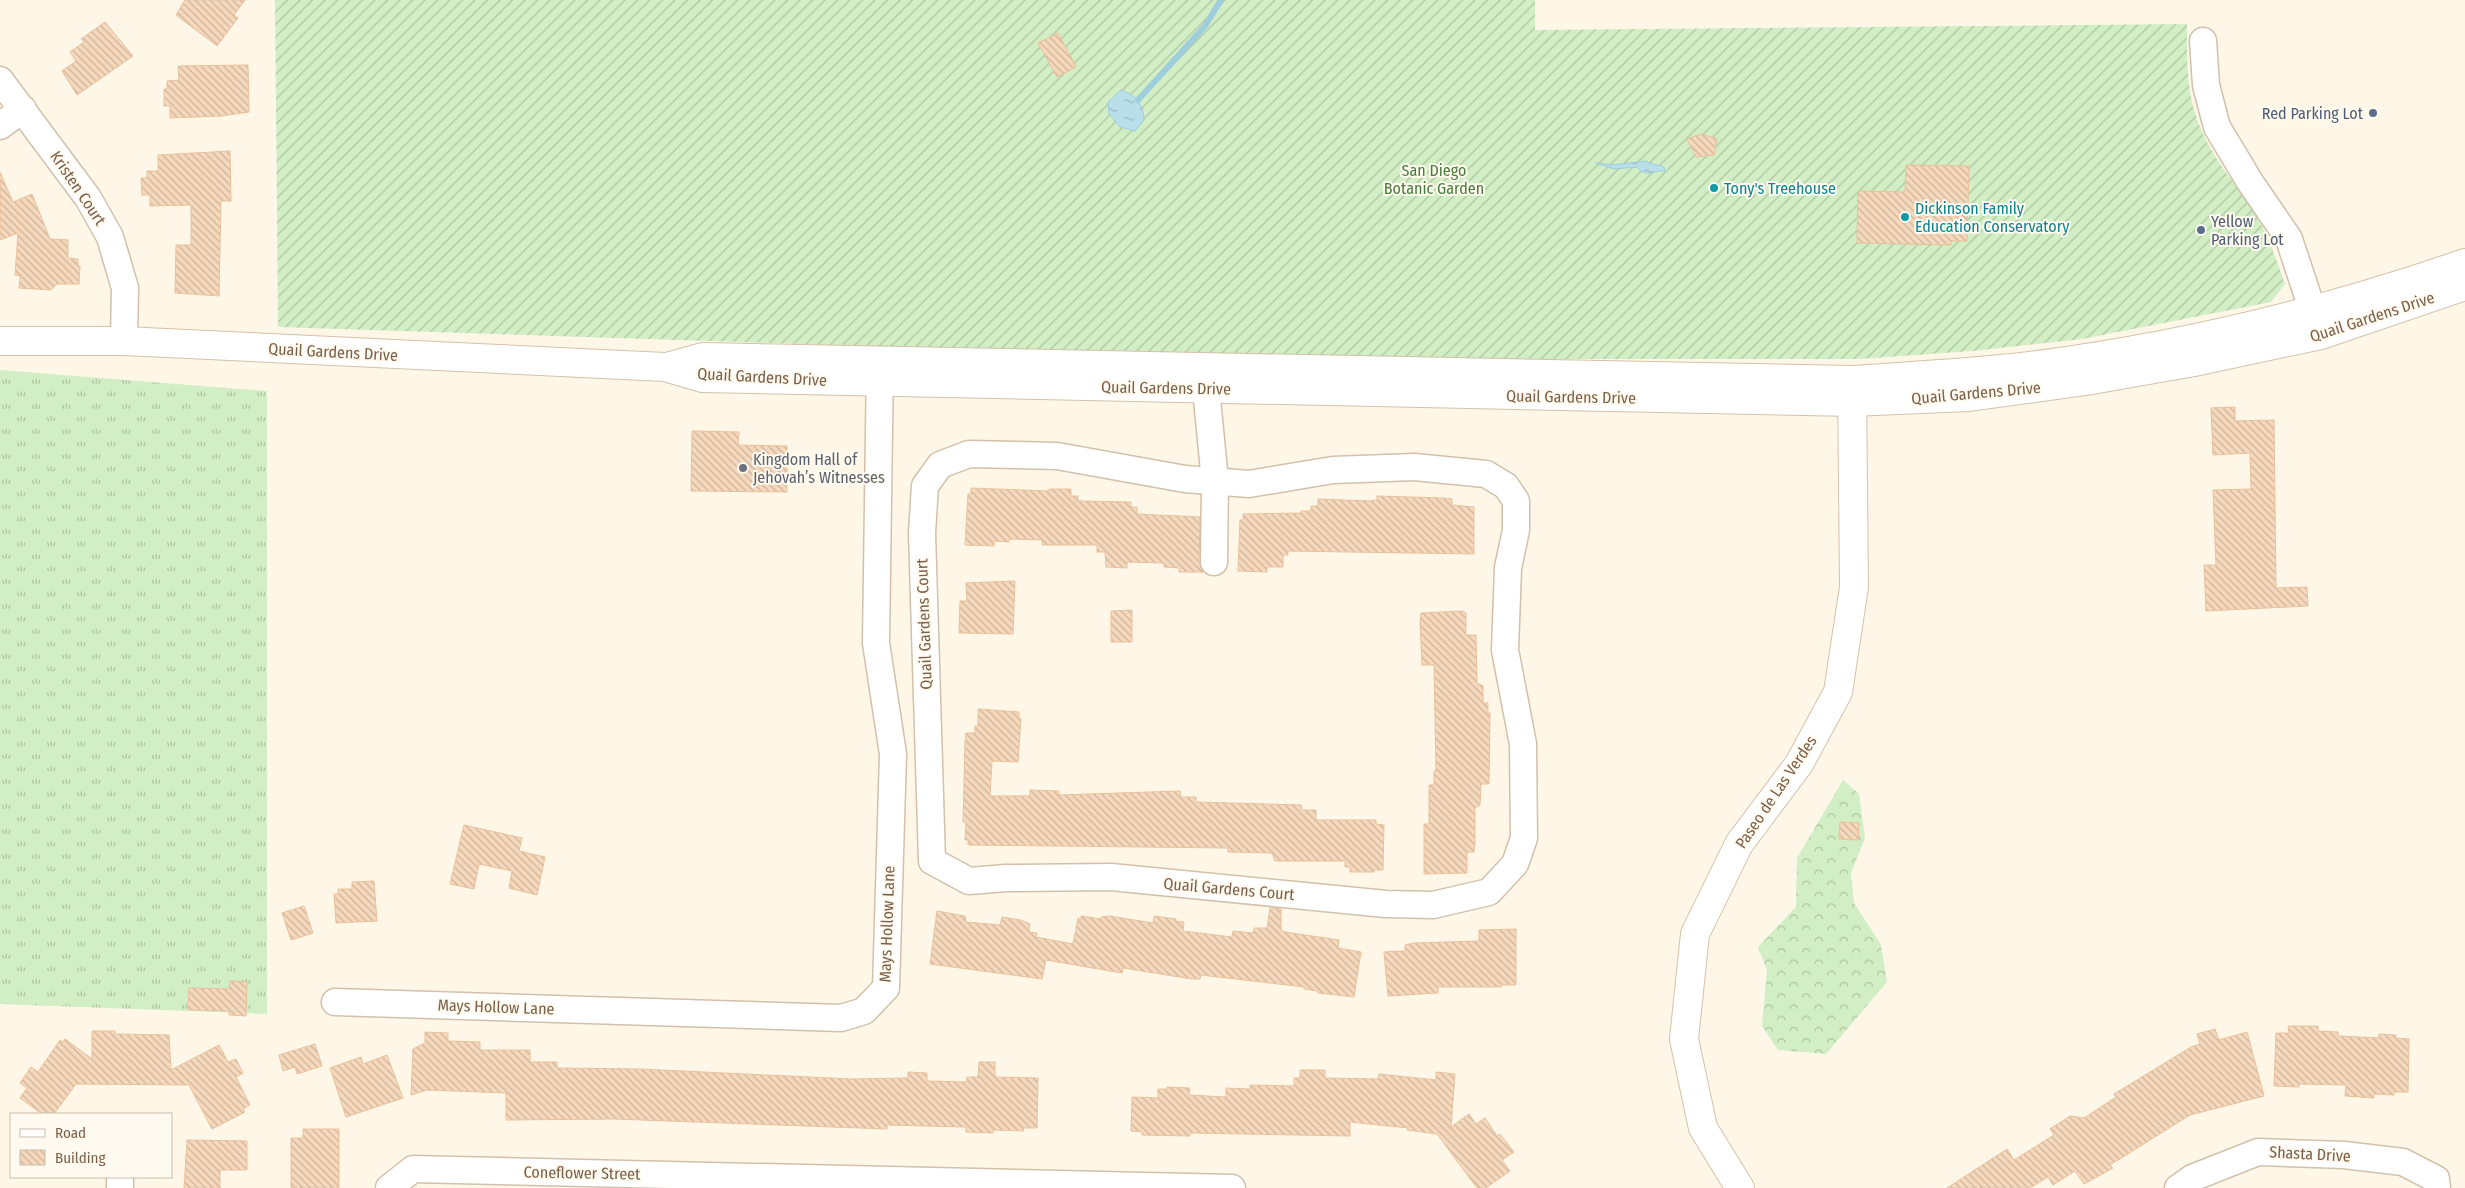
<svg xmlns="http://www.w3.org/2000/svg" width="2465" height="1188" viewBox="0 0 2465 1188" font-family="'Fira Sans Condensed',sans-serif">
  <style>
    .grass { fill: url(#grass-tufts) }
    .forest { fill: url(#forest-crowns) }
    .garden { fill: url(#garden-furrows) }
    .water { fill: url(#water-ripples); stroke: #9ecddd }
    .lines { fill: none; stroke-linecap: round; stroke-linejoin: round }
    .stream { stroke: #9ecddd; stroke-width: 6 }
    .building { fill: url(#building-back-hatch); stroke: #eac19b }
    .street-casing { stroke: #d2c0ab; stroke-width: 29 }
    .secondary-casing { stroke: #d5c1a9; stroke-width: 30 }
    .street { stroke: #fff; stroke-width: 26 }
    .secondary { stroke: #fff; stroke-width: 28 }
    .service-dot { fill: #5c6f8a; stroke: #fffaef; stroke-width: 2 }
    .culture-dot { fill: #0f9aa8; stroke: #fffaef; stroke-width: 2 }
    .worship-dot { fill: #6b7280; stroke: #fffaef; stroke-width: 2 }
    .labels { text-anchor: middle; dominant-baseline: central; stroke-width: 4; stroke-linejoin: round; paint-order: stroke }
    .service-label { font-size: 16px; fill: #4e5e75; stroke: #fffaef; text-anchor: end }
    .park-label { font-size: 16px; fill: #497c3c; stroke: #fffaef }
    .street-label { font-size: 16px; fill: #7b5f48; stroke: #fffaef }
    .culture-label { font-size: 16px; fill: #0d838f; stroke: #fffaef; text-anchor: start }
    .worship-label { font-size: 16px; fill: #5b616d; stroke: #fffaef; text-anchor: start }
  </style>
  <defs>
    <pattern id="grass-tufts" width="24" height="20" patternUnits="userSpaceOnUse" patternTransform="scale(1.25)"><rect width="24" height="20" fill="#d1eec4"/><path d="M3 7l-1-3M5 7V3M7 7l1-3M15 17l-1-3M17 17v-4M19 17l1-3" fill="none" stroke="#afc4a1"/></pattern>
    <pattern id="forest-crowns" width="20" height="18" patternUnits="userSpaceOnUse" patternTransform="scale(1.25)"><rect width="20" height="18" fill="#d1eec4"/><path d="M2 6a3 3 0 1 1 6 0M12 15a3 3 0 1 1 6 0" fill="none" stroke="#afc4a1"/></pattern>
    <pattern id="garden-furrows" width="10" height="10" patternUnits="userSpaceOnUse" patternTransform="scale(1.25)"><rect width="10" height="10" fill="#d1eec4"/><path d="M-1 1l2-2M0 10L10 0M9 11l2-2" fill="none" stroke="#afc4a1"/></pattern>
    <pattern id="water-ripples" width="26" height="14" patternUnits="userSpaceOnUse" patternTransform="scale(1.25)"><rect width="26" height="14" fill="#b9dfea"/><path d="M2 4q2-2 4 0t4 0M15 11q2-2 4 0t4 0" fill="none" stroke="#9bb8c0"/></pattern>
    <pattern id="building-back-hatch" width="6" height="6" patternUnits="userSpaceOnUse" patternTransform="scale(1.25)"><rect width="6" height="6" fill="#f6d9bc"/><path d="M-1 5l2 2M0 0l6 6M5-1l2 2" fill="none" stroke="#ccb39b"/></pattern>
  </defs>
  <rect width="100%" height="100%" fill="#fef7e7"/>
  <!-- grass -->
  <path class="grass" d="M0,370L267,391V1014L0,1004Z"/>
  <!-- forest -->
  <path class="forest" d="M1843,780L1859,794L1865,838L1851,873L1854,903L1881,945L1887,982L1826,1054L1778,1050L1762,1026L1767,970L1758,947L1796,907L1797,858Z"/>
  <!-- garden -->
  <path class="garden" d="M275,0H1535V30L2187,24C2187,54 2186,87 2196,116C2209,156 2233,179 2255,214C2269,235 2276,260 2285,284L2271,302L2082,339L1972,351L1860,359H1531L1080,353L278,327Z"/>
  <!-- water -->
  <g class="water">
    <path d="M1121,90C1137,96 1143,103 1144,120L1135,131L1120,127L1109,114L1108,102Z"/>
    <path d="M1646,161C1653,166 1658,164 1664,167L1665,171C1653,170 1645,178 1637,167L1614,169L1596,163L1612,165Z"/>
  </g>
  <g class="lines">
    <!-- stream -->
    <path class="stream" d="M1138,100L1205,26L1221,0"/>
  </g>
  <!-- building -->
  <g class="building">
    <path d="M185,0H245L234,15L238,18L217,46L176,15Z"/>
    <path d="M105,22L133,56L77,95L62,71L76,61L70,52L84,42L81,39Z"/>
    <path d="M1058,33L1076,67L1057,77L1038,43Z"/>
    <path d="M248,65L249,112L221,116L170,118V106H164V89H167V81L179,80L178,66Z"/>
    <path d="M1701,134L1717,139L1714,155L1696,157L1687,139Z"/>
    <path d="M230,151L231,201H221L219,296L175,293L176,245H191V205L150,206V195H142L141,178H147V171H158V155Z"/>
    <path d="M1906,165L1969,166L1967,241H1951V245L1857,243L1858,191L1905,192Z"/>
    <path d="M0,172L13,202L32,194L50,239L68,240V258L78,259V266H80L79,284H57L51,290L19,288L20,276L15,275L18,233L0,240Z"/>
    <path d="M2235,407V421L2274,420L2276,588L2307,587L2308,606L2206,611L2204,565H2216L2213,490L2251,489L2250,453L2213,455L2211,408Z"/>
    <path d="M692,431L739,432L738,445L787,446V492L691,491Z"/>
    <path d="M971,488L1049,491V489H1071V496H1078V501L1131,502V507H1137V514L1200,517L1199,562L1203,572H1179V568L1164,567V563L1127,562V568L1106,567L1105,552H1097V545H1042V540L1009,539V542L994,541V546L965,545L968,494H971Z"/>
    <path d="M1377,496L1443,498L1452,499V505L1474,507V554L1288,551V555H1283V567H1267V572L1238,571L1240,520H1243V514L1301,513V511H1311V506H1318V499L1370,501L1377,500Z"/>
    <path d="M1015,581L1013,634L959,633L960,601H967L966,583Z"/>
    <path d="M1132,610V642H1111V611Z"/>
    <path d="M1463,611L1466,613V635H1476L1477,683L1483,686V703H1488V713H1490L1489,784H1481L1480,805L1475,808V843L1474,852H1467V873L1424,874V824H1429V785H1434V771H1436L1434,665H1422L1420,622L1421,613Z"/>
    <path d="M978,709L1019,712V719H1021L1018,762L992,761L990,796H1030V790L1059,791V795L1180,791L1181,797H1196V802L1301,805L1302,810H1316V820H1376V824L1384,825L1383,870H1374V872H1350V867H1345V861H1275L1272,853L1228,852V848L968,845V840H965L966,822H963L965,742L966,733H975V726H978Z"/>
    <path d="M1840,822L1859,823L1858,840L1839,839Z"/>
    <path d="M464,825L522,838L519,851L545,857L537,895L509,888L512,871L479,864L474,889L450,884Z"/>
    <path d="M374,881L377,921L336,923L334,894H338V889H352V882Z"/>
    <path d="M304,906L313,933L291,940L282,913Z"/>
    <path d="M1270,908L1281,909V930L1285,932L1339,940L1338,948L1361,952L1354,997L1318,993V991L1304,989V987L1201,975L1200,979H1192L1123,968L1122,973L1046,960L1042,979L930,964L937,911L965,916L966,922L1000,925L1002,917L1021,920L1030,924L1029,932L1037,933L1036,937L1073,944L1078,918L1081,919V916L1101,919V917L1110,916L1153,923L1154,916L1176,919V921L1184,922L1183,931L1232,937L1233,931L1253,933L1254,928H1267Z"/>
    <path d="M1516,929V985H1501V987H1438V993L1388,996L1384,952L1405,951V945L1414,943L1479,941V930Z"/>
    <path d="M230,981L247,982L246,1016L229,1015V1011L188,1010L189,988L229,989Z"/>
    <path d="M2288,1026H2318V1031L2338,1032V1036L2379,1038V1034L2396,1035L2395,1038L2409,1039L2408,1092H2394V1095L2374,1094V1098L2345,1096L2346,1085L2299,1084V1087L2274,1086L2276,1033H2289Z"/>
    <path d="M2215,1029L2219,1040L2247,1032L2264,1096L2190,1115L2110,1165L2113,1168L2084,1184L2075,1171L2053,1185L2048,1177L2030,1188H1947L2007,1149L2014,1160L2054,1135L2050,1129L2070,1116L2084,1118L2116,1097L2114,1094L2191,1047L2200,1044L2197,1034Z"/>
    <path d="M92,1031H115V1034L169,1035L171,1070L219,1045L228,1062L236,1059L243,1073L236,1077L250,1105L243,1109L245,1112L212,1129L189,1085L76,1084L54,1114H42L20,1098L27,1088L20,1083L31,1067L38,1072L60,1040L63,1042L65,1039L92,1059Z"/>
    <path d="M425,1032L448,1033V1041L480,1042V1050H530V1062H557V1068L640,1069L851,1079L908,1078V1072L927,1073V1081L967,1082V1077H978L979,1062H995V1077L1038,1078L1037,1128H1023L1024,1131L993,1130V1133L966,1132V1127L887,1125V1129L614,1119L506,1120V1093L427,1090L411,1095L413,1049L425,1043Z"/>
    <path d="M315,1044L322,1066L297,1074L295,1067L283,1071L279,1055Z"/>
    <path d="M387,1055L403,1098L346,1117L330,1068L361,1057L363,1064Z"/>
    <path d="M1300,1070H1325V1078L1378,1079L1379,1074L1436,1080V1072L1455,1074L1451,1127L1469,1114L1476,1124L1485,1118L1497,1136L1500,1134L1514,1152L1502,1160L1510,1171L1486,1188H1477L1437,1134L1407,1130L1408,1128L1350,1122V1136L1190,1133V1136L1142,1135V1132L1131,1131L1132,1097L1158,1098V1089H1167V1087L1190,1088L1189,1095L1226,1097V1088L1250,1089V1085L1294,1086V1078H1300Z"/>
    <path d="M303,1129H339V1188H291V1138H303Z"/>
    <path d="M187,1140L247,1141V1170H220V1188H184Z"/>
  </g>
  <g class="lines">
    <defs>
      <g id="street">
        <path d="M2203,41L2206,85L2217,127L2250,182L2289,239L2319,330"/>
        <path d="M0,80L88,198L110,237L125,288L124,341"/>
        <path d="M0,126L23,109"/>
        <path d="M1206,368V389L1215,481L1214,562"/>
        <path d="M969,454L1057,456L1185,479L1249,484L1333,470L1414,467L1486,474L1506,486L1516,501V530L1508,568L1505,650L1523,744L1524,838L1515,864L1489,892L1433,905L1386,904L1111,877L1006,878L969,881L932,861L922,533L925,486L940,465Z"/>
        <path d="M335,1002L841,1018L864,1011L886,988L893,754L876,643L880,360"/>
        <path d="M120,1188V1177"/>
        <path d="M389,1188L413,1169L1232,1188"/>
        <path d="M2178,1188L2192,1178L2258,1152L2344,1155L2403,1162L2436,1179L2437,1188"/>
      </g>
      <g id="secondary">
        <path d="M0,341H124L665,367L703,378L1852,402L1969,397L2086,381L2194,362L2321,335L2465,286"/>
        <path d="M667,367L703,357L1853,380C1912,376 1971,373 2030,366C2178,347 2324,312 2465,263"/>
        <path d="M1740,1188L1703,1128L1684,1039L1695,934L1739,844L1799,764L1838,692L1854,587L1852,383"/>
      </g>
    </defs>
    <!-- street casing -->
    <use href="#street" class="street-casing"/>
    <!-- secondary casing -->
    <use href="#secondary" class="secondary-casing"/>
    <!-- street -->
    <use href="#street" class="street"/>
    <!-- secondary -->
    <use href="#secondary" class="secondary"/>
  </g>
  <!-- markers -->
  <g class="service-dot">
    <circle cx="2373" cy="113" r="5"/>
    <circle cx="2201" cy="230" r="5"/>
  </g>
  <g class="culture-dot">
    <circle cx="1714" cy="188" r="5"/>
    <circle cx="1905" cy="217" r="5"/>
  </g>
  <circle class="worship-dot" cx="743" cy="468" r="5"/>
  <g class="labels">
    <!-- service labels -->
    <g class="service-label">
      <text x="2363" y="113">Red Parking Lot</text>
      <text x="2211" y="221" text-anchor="start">Yellow<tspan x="2211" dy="18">Parking Lot</tspan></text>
    </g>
    <!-- park labels -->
    <g class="park-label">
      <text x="1434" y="170">San Diego<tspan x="1434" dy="18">Botanic Garden</tspan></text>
    </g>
    <!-- street labels -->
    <g class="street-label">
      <text transform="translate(78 188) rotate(56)">Kristen Court</text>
      <text transform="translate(2372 317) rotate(-18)">Quail Gardens Drive</text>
      <text transform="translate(333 352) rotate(3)">Quail Gardens Drive</text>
      <text transform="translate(762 377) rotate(3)">Quail Gardens Drive</text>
      <text transform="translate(1166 388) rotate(1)">Quail Gardens Drive</text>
      <text transform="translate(1976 393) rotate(-5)">Quail Gardens Drive</text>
      <text transform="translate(1571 397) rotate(1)">Quail Gardens Drive</text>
      <text transform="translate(924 624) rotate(-92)">Quail Gardens Court</text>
      <text transform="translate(1776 792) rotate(-56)">Paseo de Las Verdes</text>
      <text transform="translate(1229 889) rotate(5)">Quail Gardens Court</text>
      <text transform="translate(887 924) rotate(-88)">Mays Hollow Lane</text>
      <text transform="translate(496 1007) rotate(2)">Mays Hollow Lane</text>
      <text transform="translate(2310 1154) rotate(3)">Shasta Drive</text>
      <text transform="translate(582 1173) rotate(1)">Coneflower Street</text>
    </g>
    <!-- culture labels -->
    <g class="culture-label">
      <text x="1724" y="188">Tony's Treehouse</text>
      <text x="1915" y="208">Dickinson Family<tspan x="1915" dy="18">Education Conservatory</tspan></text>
    </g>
    <!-- worship labels -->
    <g class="worship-label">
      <text x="753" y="459">Kingdom Hall of<tspan x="753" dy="18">Jehovah’s Witnesses</tspan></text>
    </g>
  </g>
  <!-- legend -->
  <rect x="10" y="1113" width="162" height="65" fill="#fffaef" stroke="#cabcac"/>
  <rect x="20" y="1129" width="25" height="8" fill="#ffffff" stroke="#cabcac"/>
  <text x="55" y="1138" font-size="15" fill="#7b5f48">Road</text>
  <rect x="20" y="1150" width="25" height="15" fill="url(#building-back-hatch)" stroke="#cabcac"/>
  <text x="55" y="1163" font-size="15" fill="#7b5f48">Building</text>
</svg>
